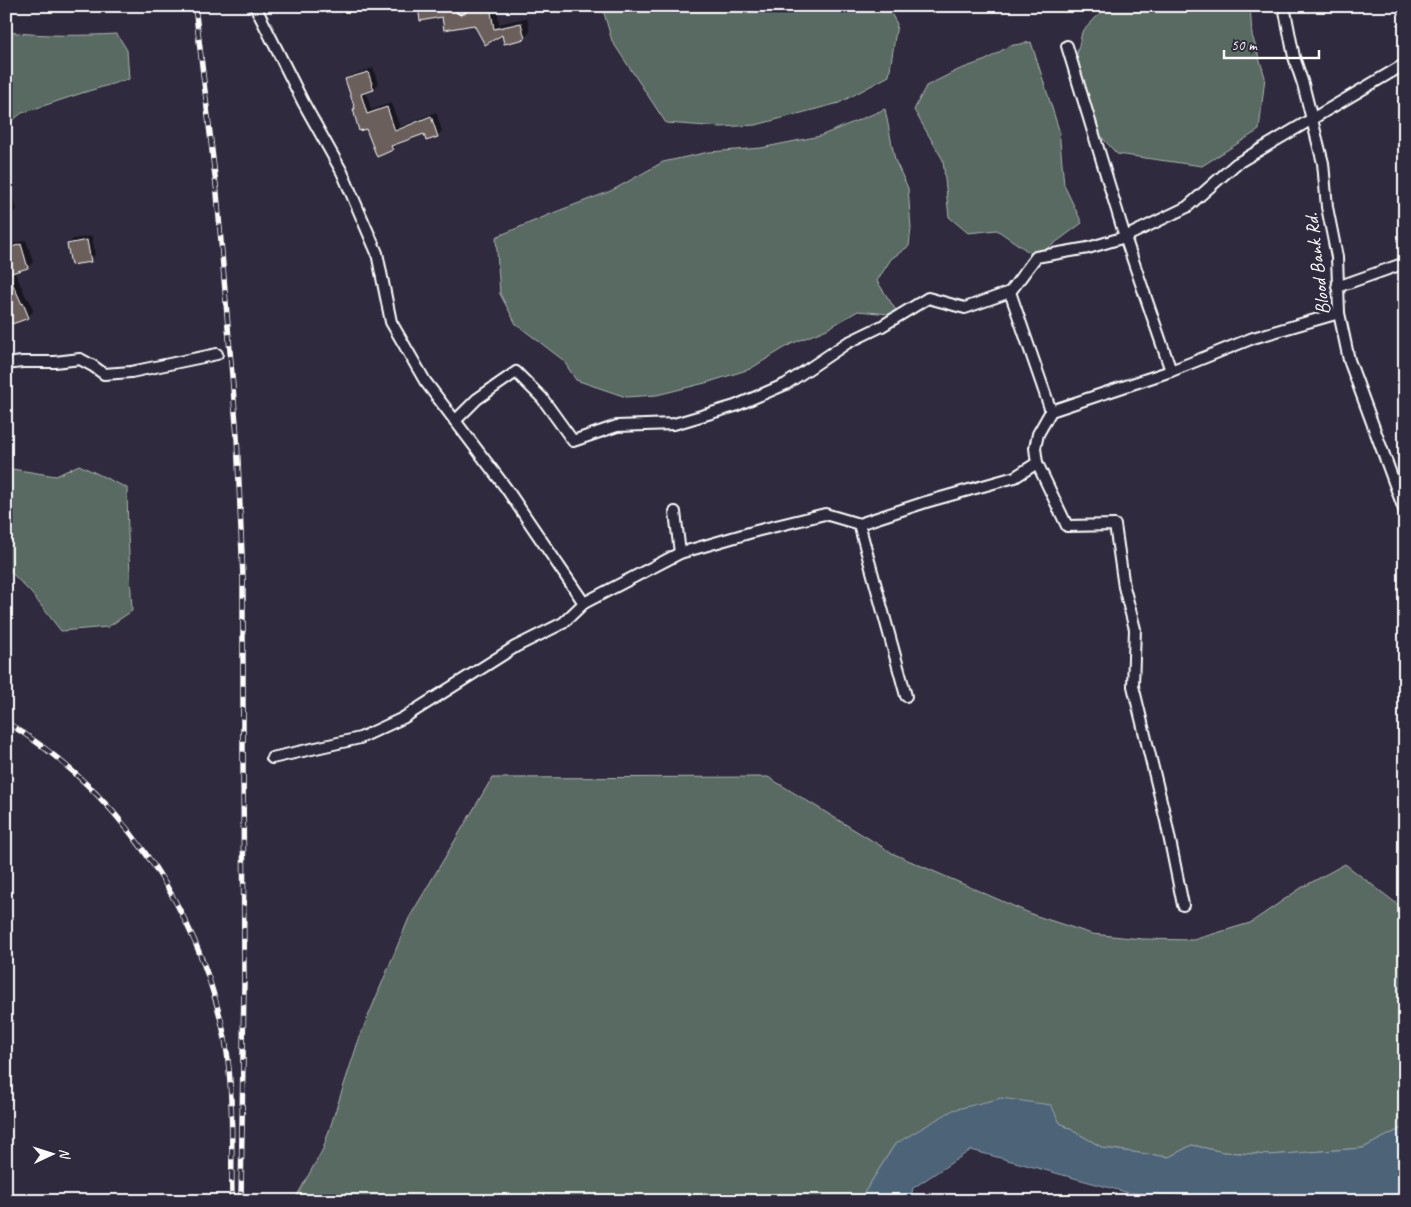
<svg xmlns="http://www.w3.org/2000/svg" width="1411" height="1207" viewBox="0 0 1411 1207" font-family="Caveat,sans-serif">
  <style>
    .green { fill: #596a62; stroke: #acb4b0 }
    .water { fill: #4d6478; stroke: #94a2ae }
    .shadow { fill: #0007 }
    .building { fill: #6b5e5a; stroke: #fff }
    .lines { fill: none; stroke-linecap: round; stroke-linejoin: round }
    .street-casing { stroke: #fff; stroke-width: 14 }
    .street { stroke: #2f2a3d; stroke-width: 10 }
    .rail-casing { stroke: #fff; stroke-width: 5.5 }
    .rail { stroke: #2f2a3d; stroke-width: 4; stroke-dasharray: 11; stroke-linecap: butt }
    .labels { text-anchor: middle; dominant-baseline: central; stroke-width: 5; stroke-linejoin: round; paint-order: stroke }
    .street-label { font-size: 20px; fill: #fff; stroke: #2f2a3d }
  </style>
  <rect width="100%" height="100%" fill="#2f2a3d"/>
  <filter id="ink" filterUnits="userSpaceOnUse"><feTurbulence type="fractalNoise" baseFrequency=".02" numOctaves="2"/><feDisplacementMap in="SourceGraphic" scale="10" xChannelSelector="R" yChannelSelector="G"/><feConvolveMatrix kernelMatrix="1 2 1 2 8 2 1 2 1" color-interpolation-filters="sRGB"/></filter>
  <g filter="url(#ink)">
    <!-- green -->
    <g class="green">
      <path d="M602,6H887L897,24L889,76L839,103L756,125L721,127L666,123L612,41Z"/>
      <path d="M1107,6H1250L1252,35L1265,77L1259,130L1202,166L1117,154L1084,118L1071,80L1082,32Z"/>
      <path d="M7,32C44,36 80,36 117,34L127,50L129,79L82,93L22,113L6,125Z"/>
      <path d="M1031,42L1059,130L1064,185L1082,223L1036,257L997,230L968,233L949,217L943,160L914,110L926,86L958,70L986,60L1009,46Z"/>
      <path d="M885,109L895,160L908,188L911,228L909,246L891,259L877,281L899,315L858,311L827,329L791,344L750,369L709,382L657,395L626,397L576,380L563,360L516,324L500,294L496,237L558,211L611,191L663,162L709,152L761,148L820,136Z"/>
      <path d="M79,465L127,488L128,535L132,611L108,627L61,631L32,594L6,567V468L56,476Z"/>
      <path d="M768,777L894,854L1034,915L1092,934L1142,939L1193,940L1250,923L1301,888L1345,864L1405,910V1124L1402,1128L1363,1148L1270,1155L1223,1152L1192,1145L1169,1157L1103,1148L1060,1123L895,1144L859,1201H294L323,1149L360,1036L409,918L492,778Z"/>
    </g>
    <!-- water -->
    <path class="water" d="M1001,1098L1051,1105L1060,1123L1103,1148L1169,1157L1192,1145L1223,1152L1270,1155L1363,1148L1402,1128L1405,1124V1185L1389,1201H1342L1129,1193L971,1150L913,1188L910,1201H859L895,1144L953,1110Z"/>
    <!-- shadow -->
    <g class="shadow">
      <path d="M340,6H392L390,9L341,14Z"/>
      <path d="M419,6H462L464,8L468,9V6H497L499,24L527,18L530,32L524,38L443,16Z"/>
      <path d="M373,68L378,84L373,89L366,91L371,110L391,103L400,127L436,112L442,131L437,136L424,132L396,143L397,144L392,149L367,128L356,109L347,79L352,75Z"/>
      <path d="M6,183L17,209L12,214L6,216Z"/>
      <path d="M92,236L95,255L90,260L68,244L73,239Z"/>
      <path d="M26,240L33,262L28,267L6,274V246Z"/>
      <path d="M15,273L27,299H29L33,311L28,317L6,277Z"/>
    </g>
    <!-- building -->
    <g class="building">
      <path d="M418,6H453L457,13L461,15L466,12L467,6H490L494,29L521,23L525,39L504,44L502,35L485,45L474,25L444,30L442,17L420,21Z"/>
      <path d="M368,72L374,90L361,94L367,114L387,107L395,131L431,116L438,137L426,141L424,134L391,146L393,150L377,157L366,129L359,131L353,109H355L345,79Z"/>
      <path d="M87,240L91,262L71,265L67,244Z"/>
      <path d="M21,244L28,268L8,274L22,304L23,303L29,318L12,324L6,309V249Z"/>
    </g>
    <g class="lines">
      <defs>
        <g id="street">
          <path d="M255,6L303,102L342,172L377,253L391,322L425,381L506,488L584,603L680,553L756,531L825,514L859,524L926,502L1015,477L1037,463L1067,526L1115,525L1124,587L1135,629L1133,686L1166,821L1183,905"/>
          <path d="M460,6L461,8"/>
          <path d="M1284,6L1294,57L1303,84L1323,163L1327,207L1337,257L1339,313L1349,360L1405,512"/>
          <path d="M1067,46L1125,237L1171,371"/>
          <path d="M1337,287L1405,263"/>
          <path d="M1010,292L1051,411"/>
          <path d="M6,364L22,362H55L80,359L93,366L104,374L131,372L217,354"/>
          <path d="M455,421L477,399L516,372L542,398L573,441L617,426L674,424L735,406L786,384L847,343L882,326L928,298L965,308L1010,292L1036,257L1088,248L1125,237L1187,207L1236,164L1405,64"/>
          <path d="M1037,463L1035,448L1038,434L1051,411L1171,371L1253,338L1339,313"/>
          <path d="M675,512L680,553"/>
          <path d="M859,524L906,696"/>
          <path d="M272,758L360,738L403,718L515,647L563,623L584,603"/>
        </g>
      </defs>
      <!-- street casing -->
      <use href="#street" class="street-casing"/>
      <!-- street -->
      <use href="#street" class="street"/>
      <defs>
        <g id="rail">
          <path d="M195,6L217,193L237,436L243,578V756L244,982L241,1201"/>
          <path d="M6,722C102,780 174,874 209,979C216,1001 223,1023 226,1045C234,1096 231,1149 232,1201"/>
        </g>
      </defs>
      <!-- rail casing -->
      <use href="#rail" class="rail-casing"/>
      <!-- rail -->
      <use href="#rail" class="rail"/>
    </g>
  </g>
  <g class="labels">
    <!-- street labels -->
    <g class="street-label">
      <text transform="translate(1317 264) rotate(-97)">Blood Bank Rd.</text>
    </g>
  </g>
  <!-- margin -->
  <rect width="1411" height="1207" fill="none" stroke="#2f2a3d" stroke-width="25"/>
  <rect x="12" y="12" width="1386" height="1182" fill="none" stroke="#fff" stroke-width="2" filter="url(#ink)"/>
  <!-- north arrow -->
  <g transform="translate(52 1154) rotate(86)" stroke="#2f2a3d" stroke-width="4" paint-order="stroke">
  <path d="M0-4L9 19L0 12L-9 19Z" fill="#ffffff"/>
  <text y="-8" font-size="14" font-weight="bold" text-anchor="middle" fill="#ffffff">N</text>
  </g>
  <!-- scale -->
  <path d="M1224 50v8h95v-8" fill="none" stroke="#ffffff" stroke-width="2.5"/>
  <text x="1231" y="50" font-size="15" fill="#ffffff" stroke="#2f2a3d" stroke-width="4" paint-order="stroke">50 m</text>
</svg>
